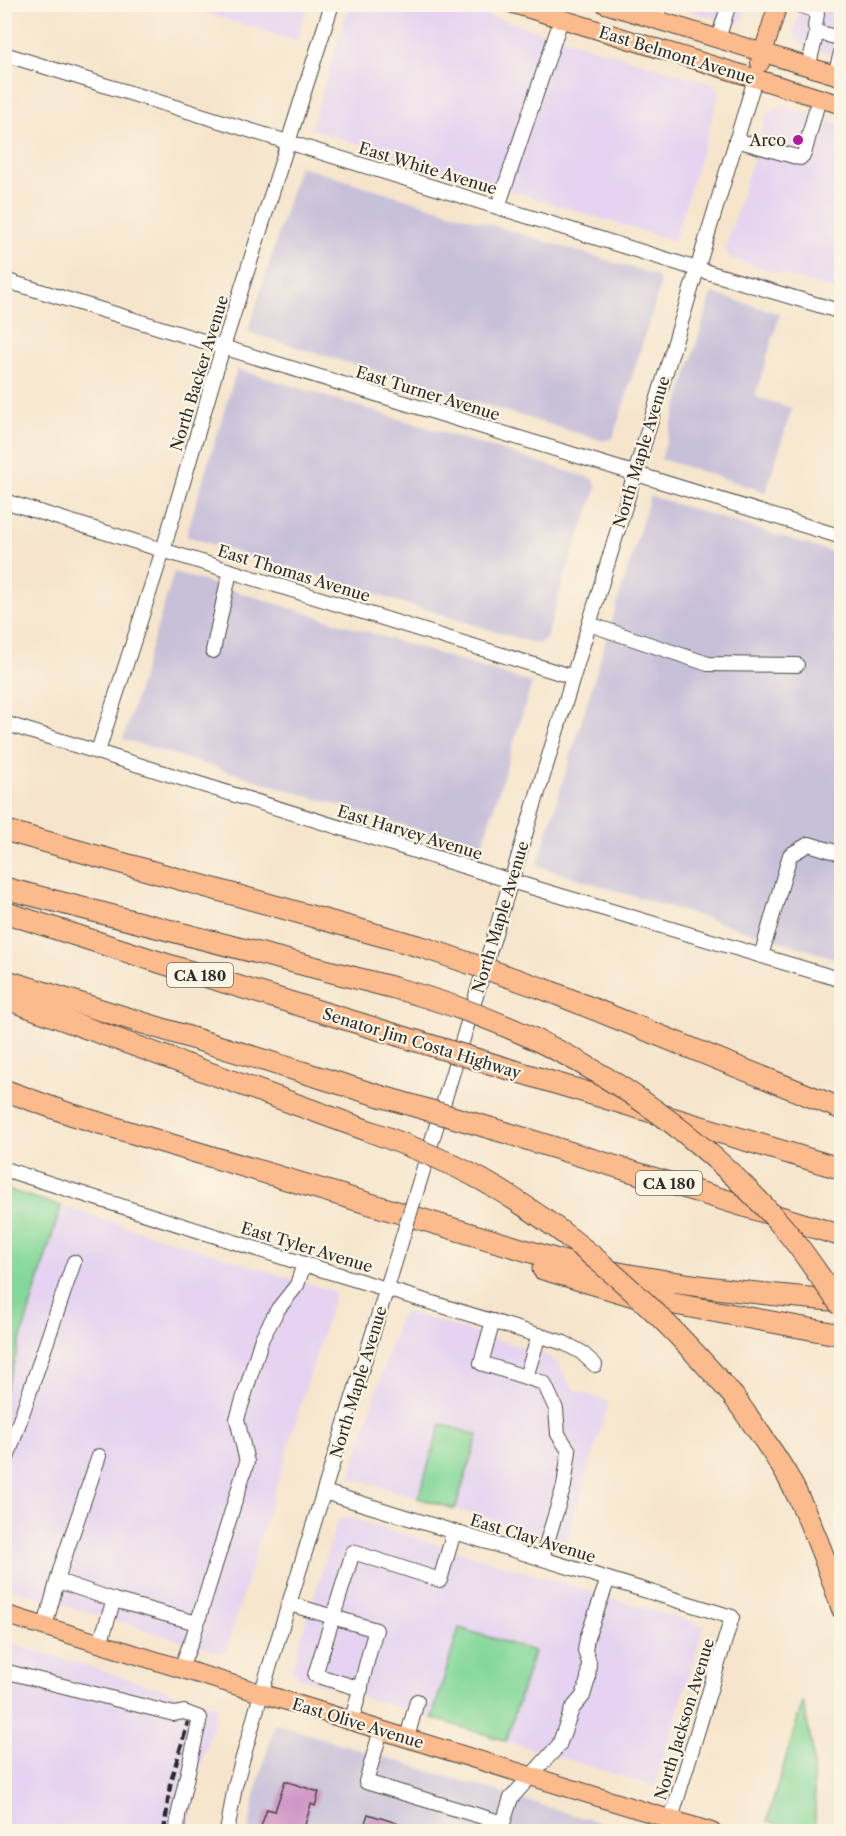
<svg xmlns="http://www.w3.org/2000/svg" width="846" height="1836" viewBox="0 0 846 1836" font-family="'Libre Caslon Text',serif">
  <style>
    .built { fill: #e5d3f1 }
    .industrial { fill: #c7c0d9 }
    .green { fill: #84d89a; stroke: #588262; stroke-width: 1.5 }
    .building { fill: #cd91c5 }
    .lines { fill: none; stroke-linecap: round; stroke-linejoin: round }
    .minor-casing { stroke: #494743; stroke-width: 16 }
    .major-casing { stroke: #494743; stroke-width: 20 }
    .highway-casing { stroke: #494743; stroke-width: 23 }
    .minor { stroke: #fff; stroke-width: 14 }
    .major { stroke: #fbbb8d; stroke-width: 18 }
    .highway { stroke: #fbbb8d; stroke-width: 21 }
    .rail { stroke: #2b2b2b; stroke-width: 4.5; stroke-dasharray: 9 4.5; stroke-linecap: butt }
    .minor-bridge-casing { stroke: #494743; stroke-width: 16; stroke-linecap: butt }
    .highway-bridge-casing { stroke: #494743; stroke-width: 23; stroke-linecap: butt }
    .minor-bridge { stroke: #fff; stroke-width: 14 }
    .highway-bridge { stroke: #fbbb8d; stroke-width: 21 }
    .poi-dot { fill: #b5179e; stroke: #fcf5e5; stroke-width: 2 }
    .labels { text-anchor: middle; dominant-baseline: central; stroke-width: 4.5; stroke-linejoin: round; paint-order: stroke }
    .shield { fill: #fcf5e5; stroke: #6a6863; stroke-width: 1.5 }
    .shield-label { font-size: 15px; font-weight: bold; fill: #2b2b2b }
    .street-label { font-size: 16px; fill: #2b2b2b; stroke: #fcf5e5 }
    .poi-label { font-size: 16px; fill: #2b2b2b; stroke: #fcf5e5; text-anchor: end }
  </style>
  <rect width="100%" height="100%" fill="#fcf5e5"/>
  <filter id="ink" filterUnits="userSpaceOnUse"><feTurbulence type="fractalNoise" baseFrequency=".0167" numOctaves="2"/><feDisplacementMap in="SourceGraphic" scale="12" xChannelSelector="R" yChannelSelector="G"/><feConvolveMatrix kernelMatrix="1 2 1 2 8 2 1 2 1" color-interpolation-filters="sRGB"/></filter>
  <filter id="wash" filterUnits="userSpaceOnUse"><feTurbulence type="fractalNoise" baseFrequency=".008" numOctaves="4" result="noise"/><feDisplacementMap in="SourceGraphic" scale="24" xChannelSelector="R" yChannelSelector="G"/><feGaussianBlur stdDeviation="1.35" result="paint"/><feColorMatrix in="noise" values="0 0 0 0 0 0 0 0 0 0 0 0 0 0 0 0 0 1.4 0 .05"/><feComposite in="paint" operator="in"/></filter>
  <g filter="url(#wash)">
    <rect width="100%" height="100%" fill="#f6e5cc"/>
    <!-- built -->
    <g class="built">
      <path d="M180,5H308L297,41Z"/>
      <path d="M349,5H453L715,85L719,88L720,93L674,241L311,129Z"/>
      <path d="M671,5H748L743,20L739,24H734Z"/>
      <path d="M802,5H841V57L799,44L793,33Z"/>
      <path d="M782,106L841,124V292L732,259L727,254L726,247L767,114Z"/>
      <path d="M61,1206L335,1292L225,1654L5,1587V1391Z"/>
      <path d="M407,1312L543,1354L558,1363L568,1382L576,1390L609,1402L566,1543L455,1509L478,1435L441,1424L418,1498L350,1477L400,1316L403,1313Z"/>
      <path d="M346,1517L704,1626L655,1786L506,1741L533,1651L459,1629L432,1718L298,1677L292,1667L337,1522Z"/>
      <path d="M4,1641L218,1706L197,1779L188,1831H5Z"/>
    </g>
    <!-- industrial -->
    <g class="industrial">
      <path d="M299,166L655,275L659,279L660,287L613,438L603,441L248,332Z"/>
      <path d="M712,293L780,314L755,397L792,408L766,492L661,459Z"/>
      <path d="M237,369L593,479L597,488L566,572L546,639L537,644L186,536Z"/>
      <path d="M650,496L841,555V960L537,866Z"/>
      <path d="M174,572L532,683L481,849L123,739Z"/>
      <path d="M275,1724L627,1831L248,1832L257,1786Z"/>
    </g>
    <!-- green -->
    <g class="green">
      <path d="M5,1189L61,1206L5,1391L4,1189Z"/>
      <path d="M441,1424L478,1435L455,1509L418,1498Z"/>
      <path d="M459,1628L534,1651L506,1741L432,1718Z"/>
      <path d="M803,1701L812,1746L816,1831H803L767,1821Z"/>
    </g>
    <g id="blocks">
      <!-- building -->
      <g class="building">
        <path d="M285,1781L319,1792L315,1806L311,1804L303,1832H259L267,1809L275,1811Z"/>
        <path d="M368,1814L416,1829L415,1832H362Z"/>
      </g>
    </g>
  </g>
  <g filter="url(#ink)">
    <use href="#blocks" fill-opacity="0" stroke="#494743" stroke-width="1.5"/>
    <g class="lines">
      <defs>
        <g id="minor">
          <path d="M796,4L811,9L817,14L815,26L817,32L842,39"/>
          <path d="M656,20L660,4"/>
          <path d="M718,39L729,4"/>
          <path d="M4,54L697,269L842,312"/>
          <path d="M808,67L817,32"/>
          <path d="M835,75L842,49"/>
          <path d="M736,140L800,158L804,154L819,98"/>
          <path d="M498,207L561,20"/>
          <path d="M4,280L842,537"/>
          <path d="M4,501L573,677"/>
          <path d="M589,624L708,664L797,665"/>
          <path d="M213,651L230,571"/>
          <path d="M4,723L511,881L842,980"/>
          <path d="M98,751L163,550L223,347L332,4"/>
          <path d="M761,956L790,855L809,844L842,854"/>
          <path d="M4,1169L304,1264L564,1343L581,1352L595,1365"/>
          <path d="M420,1180L755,79"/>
          <path d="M493,1321L481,1363L544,1383L556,1409L558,1434L569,1451L564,1486L542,1558"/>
          <path d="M526,1377L539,1335"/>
          <path d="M4,1467L74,1262"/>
          <path d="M324,1492L732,1617L667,1832"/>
          <path d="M58,1581L114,1600L197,1623"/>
          <path d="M290,1604L376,1630C366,1660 361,1691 351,1721"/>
          <path d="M45,1626L61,1567L99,1456"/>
          <path d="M100,1643L114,1600"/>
          <path d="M181,1668L193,1637L247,1462L237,1419L262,1338L278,1309L297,1285L304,1264"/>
          <path d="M4,1671L174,1714L184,1712L200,1718L178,1816L177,1832"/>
          <path d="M361,1689L315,1675L353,1552L440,1580L454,1532"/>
          <path d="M381,1730L366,1782L503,1823L511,1798L559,1745L572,1709L583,1696L588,1679L589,1662L585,1651L587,1638L608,1579"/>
          <path d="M407,1738L417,1701"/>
          <path d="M227,1832L235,1786L261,1694L399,1249"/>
        </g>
        <g id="major">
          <path d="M513,4L842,105"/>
          <path d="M605,4L842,77"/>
          <path d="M760,63L778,4"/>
          <path d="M4,1614L712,1832"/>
        </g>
        <g id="highway">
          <path d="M4,830L425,948"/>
          <path d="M4,888L391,987"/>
          <path d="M4,912L162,963L397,1035"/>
          <path d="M4,980L380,1096"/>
          <path d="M544,989L842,1109"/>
          <path d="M4,998L369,1131"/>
          <path d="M515,1071L842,1169"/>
          <path d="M4,1090L70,1114L172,1145L565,1262C657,1283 748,1293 842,1301"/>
          <path d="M497,1130L842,1236"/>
          <path d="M543,1269L637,1297L842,1335"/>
          <path d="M734,1397C752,1423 772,1449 788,1477C810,1518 827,1563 842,1608"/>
        </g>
      </defs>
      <!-- minor casing -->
      <use href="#minor" class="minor-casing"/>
      <!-- major casing -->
      <use href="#major" class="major-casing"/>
      <!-- highway casing -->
      <use href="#highway" class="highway-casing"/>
      <!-- minor -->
      <use href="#minor" class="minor"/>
      <!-- major -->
      <use href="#major" class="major"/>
      <!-- highway -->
      <use href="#highway" class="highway"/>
      <!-- rail -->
      <path class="rail" d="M164,1832L170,1785L188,1722"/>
      <defs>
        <path id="minor-bridge" d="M399,1249L420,1180"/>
        <g id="highway-bridge">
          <path d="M425,948L544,989"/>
          <path d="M391,987C546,1028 676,1106 782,1226C804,1251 822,1281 842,1307"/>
          <path d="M397,1035L515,1071"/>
          <path d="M380,1096L497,1130"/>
          <path d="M369,1131C408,1145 446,1160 482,1180C580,1235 661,1312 734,1397"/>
        </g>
      </defs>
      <!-- minor-bridge casing -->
      <use href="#minor-bridge" class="minor-bridge-casing"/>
      <!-- highway-bridge casing -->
      <use href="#highway-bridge" class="highway-bridge-casing"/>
      <!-- minor-bridge -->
      <use href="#minor-bridge" class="minor-bridge"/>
      <!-- highway-bridge -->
      <use href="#highway-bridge" class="highway-bridge"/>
    </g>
  </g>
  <!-- markers -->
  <circle class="poi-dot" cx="798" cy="140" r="6"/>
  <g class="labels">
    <!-- shield labels -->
    <g class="shield">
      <rect x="167" y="963" width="66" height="24" rx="4.5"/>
      <rect x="636" y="1171" width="66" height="24" rx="4.5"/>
    </g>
    <g class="shield-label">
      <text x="200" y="975">CA 180</text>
      <text x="669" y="1183">CA 180</text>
    </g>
    <!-- street labels -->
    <g class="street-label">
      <text transform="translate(677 55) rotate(17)">East Belmont Avenue</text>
      <text transform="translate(428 168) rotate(17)">East White Avenue</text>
      <text transform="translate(199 373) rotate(-73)">North Backer Avenue</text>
      <text transform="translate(428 393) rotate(17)">East Turner Avenue</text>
      <text transform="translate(641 452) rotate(-73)">North Maple Avenue</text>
      <text transform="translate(294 573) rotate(17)">East Thomas Avenue</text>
      <text transform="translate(410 832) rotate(17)">East Harvey Avenue</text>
      <text transform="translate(500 917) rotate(-73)">North Maple Avenue</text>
      <text transform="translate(422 1043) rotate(17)">Senator Jim Costa Highway</text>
      <text transform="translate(307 1247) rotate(17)">East Tyler Avenue</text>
      <text transform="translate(358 1382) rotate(-73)">North Maple Avenue</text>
      <text transform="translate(533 1538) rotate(17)">East Clay Avenue</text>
      <text transform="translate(684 1719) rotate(-73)">North Jackson Avenue</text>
      <text transform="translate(358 1723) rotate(17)">East Olive Avenue</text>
    </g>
    <!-- poi labels -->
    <g class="poi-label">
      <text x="786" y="140">Arco</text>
    </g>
  </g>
  <!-- margin -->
  <rect width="846" height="1836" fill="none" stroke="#fcf5e5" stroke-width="24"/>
</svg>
